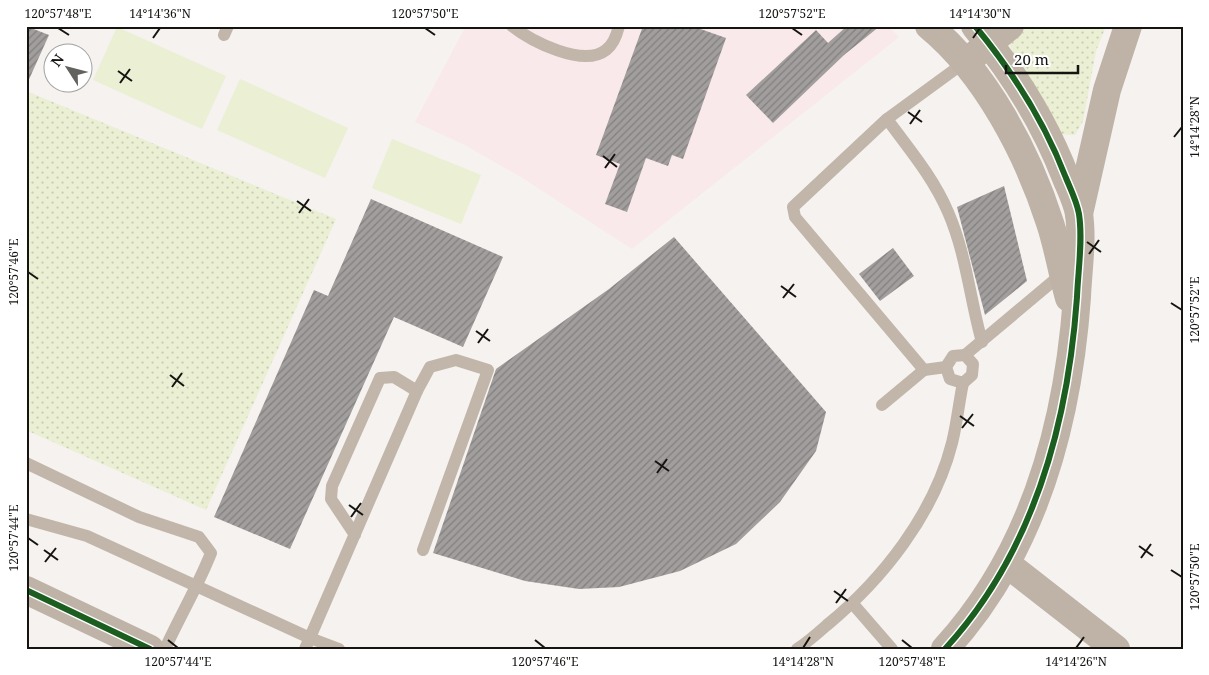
<svg xmlns="http://www.w3.org/2000/svg" width="1209" height="675" viewBox="0 0 1209 675" font-family="'Noto Serif',serif">
  <style>
    .education { fill: #f9e9ea }
    .grass { fill: url(#grass-dots) }
    .park { fill: #ebefd3 }
    .building { fill: url(#building-hatch) }
    .lines { fill: none; stroke-linecap: round; stroke-linejoin: round }
    .lane { stroke: #c1b6a9; stroke-width: 12 }
    .secondary { stroke: #bfb3a7; stroke-width: 28 }
    .cycleway-casing { stroke: #fff; stroke-width: 9 }
    .cycleway { stroke: #1b5e20; stroke-width: 6 }
    .ticks { fill: none; stroke: #151411; stroke-width: 2 }
    .neatline { fill: none; stroke: #151411; stroke-width: 2 }
    .ticks-label { font-size: 12px; text-anchor: middle; fill: #151411 }
  </style>
  <defs>
    <pattern id="grass-dots" width="8" height="8" patternUnits="userSpaceOnUse" patternTransform="scale(1.25)"><rect width="8" height="8" fill="#ebefd3"/><path d="M2 2h.1M6 6h.1" fill="none" stroke="#c9ccb4" stroke-width="1.8" stroke-linecap="round"/></pattern>
    <pattern id="building-hatch" width="6" height="6" patternUnits="userSpaceOnUse" patternTransform="scale(1.25)"><rect width="6" height="6" fill="#a19e9d"/><path d="M-1 1l2-2M0 6l6-6M5 7l2-2" fill="none" stroke="#82807f"/></pattern>
  </defs>
  <rect width="100%" height="100%" fill="#f5f2ef"/>
  <!-- education -->
  <path class="education" d="M466,26H887L899,37L632,249L521,177L465,145L415,122Z"/>
  <!-- grass -->
  <g class="grass">
    <path d="M1017,26H1106L1096,51L1083,121L1075,135L1058,134L1043,112L1005,36Z"/>
    <path d="M26,91L336,219L206,510L26,430Z"/>
  </g>
  <!-- park -->
  <g class="park">
    <path d="M117,27L226,76L202,129L93,80Z"/>
    <path d="M240,79L348,128L325,178L217,130Z"/>
    <path d="M392,139L481,175L461,224L372,188Z"/>
  </g>
  <!-- building -->
  <g class="building">
    <path d="M26,26L49,35L26,86Z"/>
    <path d="M643,26H692L726,38L683,159L672,155L668,166L646,158L627,212L605,204L620,164L596,155Z"/>
    <path d="M847,26H880L844,55L773,123L746,95L816,30L828,43Z"/>
    <path d="M1004,186L1027,281L985,315L957,207Z"/>
    <path d="M371,199L503,257L463,347L394,317L290,549L214,517L314,290L328,296Z"/>
    <path d="M674,237L826,412L816,451L780,502L736,544L680,571L619,587L579,589L525,581L433,553L496,369L609,289Z"/>
    <path d="M893,248L914,276L880,301L859,274Z"/>
  </g>
  <g class="lines">
    <!-- lane -->
    <g class="lane">
      <path d="M512,26C531,41 583,68 606,50C613,45 617,34 619,26"/>
      <path d="M224,35L228,26"/>
      <path d="M887,119C909,149 933,177 948,212C966,253 970,299 982,342"/>
      <path d="M965,355L1064,272"/>
      <path d="M965,355L973,364L972,375L963,383L950,379L946,367L953,356Z"/>
      <path d="M946,367L924,370L795,217L793,207L887,119L965,62"/>
      <path d="M417,391L430,367L456,360L488,370L423,550"/>
      <path d="M882,405L924,370"/>
      <path d="M26,463L139,517L199,537L211,553C198,586 180,616 165,649"/>
      <path d="M26,519L87,536L310,638L339,649"/>
      <path d="M853,604L892,649"/>
      <path d="M305,649L417,391L394,377L380,378L332,486L331,499L355,535"/>
      <path d="M797,649C808,642 818,633 827,625C883,579 934,514 952,443C957,423 959,402 963,383"/>
    </g>
    <!-- secondary -->
    <g class="secondary">
      <path d="M929,26C986,73 1028,154 1050,223C1058,247 1062,273 1069,298"/>
      <path d="M976,54L1010,26"/>
      <path d="M1079,214L1107,90L1128,26"/>
      <path d="M1007,564L1116,649"/>
      <path d="M26,590L150,649"/>
      <path d="M945,649C1033,553 1068,424 1077,297C1078,271 1083,240 1079,214C1077,202 1071,190 1066,178C1045,123 1013,72 975,26"/>
    </g>
    <defs>
      <g id="cycleway">
        <path d="M26,590L150,649"/>
        <path d="M945,649C1033,553 1068,424 1077,297C1078,271 1083,240 1079,214C1077,202 1071,190 1066,178C1045,123 1013,72 975,26"/>
      </g>
    </defs>
    <!-- cycleway casing -->
    <use href="#cycleway" class="cycleway-casing"/>
    <!-- cycleway -->
    <use href="#cycleway" class="cycleway"/>
  </g>
  <!-- ticks -->
  <path class="ticks" d="M58,28L69,35M425,28L435,35M792,28L802,35M153,38L160,28M973,38L980,28M118,71L132,81M120,83L130,69M908,112L922,122M910,124L920,110M1174,137L1182,127M603,156L617,167M605,168L615,154M297,201L311,211M299,213L309,199M1087,242L1101,252M1089,254L1099,240M28,272L38,279M781,286L796,297M783,298L794,284M1171,303L1182,310M476,331L490,341M478,343L488,329M170,375L184,386M172,387L182,373M960,416L974,426M962,428L973,414M655,461L669,471M657,473L667,459M349,505L363,515M351,517L361,503M28,538L38,545M1139,546L1153,556M44,550L58,560M1141,558L1151,544M45,562L56,548M1171,570L1182,577M834,591L848,601M836,603L846,589M168,640L178,648M535,640L545,648M902,640L912,648M803,648L810,637M1076,648L1084,637"/>
  <!-- border -->
  <rect width="1209" height="675" fill="none" stroke="#ffffff" stroke-width="55"/>
  <!-- north arrow -->
  <g transform="translate(68 68) rotate(306)"><circle r="24" fill="#ffffff" stroke="#a1a1a0"/>
  <path d="M0-4L9 19L0 12L-9 19Z" fill="#63625f"/>
  <text y="-8" font-size="14" font-weight="bold" text-anchor="middle" fill="#151411">N</text>
  </g>
  <!-- scale -->
  <path d="M1006 65v8h72v-8" fill="none" stroke="#151411" stroke-width="2.5"/>
  <text x="1014" y="65" font-size="15" fill="#151411" stroke="#ffffff" stroke-width="4" paint-order="stroke">20 m</text>
  <rect x="28" y="28" width="1154" height="620" class="neatline"/>
  <g class="ticks-label">
    <text x="58" y="18">120°57'48"E</text>
    <text x="160" y="18">14°14'36"N</text>
    <text x="425" y="18">120°57'50"E</text>
    <text x="792" y="18">120°57'52"E</text>
    <text x="980" y="18">14°14'30"N</text>
    <text transform="translate(1195 127) rotate(-90)" y="4">14°14'28"N</text>
    <text transform="translate(14 272) rotate(-90)" y="4">120°57'46"E</text>
    <text transform="translate(1195 310) rotate(-90)" y="4">120°57'52"E</text>
    <text transform="translate(14 538) rotate(-90)" y="4">120°57'44"E</text>
    <text transform="translate(1195 577) rotate(-90)" y="4">120°57'50"E</text>
    <text x="178" y="666">120°57'44"E</text>
    <text x="545" y="666">120°57'46"E</text>
    <text x="803" y="666">14°14'28"N</text>
    <text x="912" y="666">120°57'48"E</text>
    <text x="1076" y="666">14°14'26"N</text>
  </g>
</svg>
